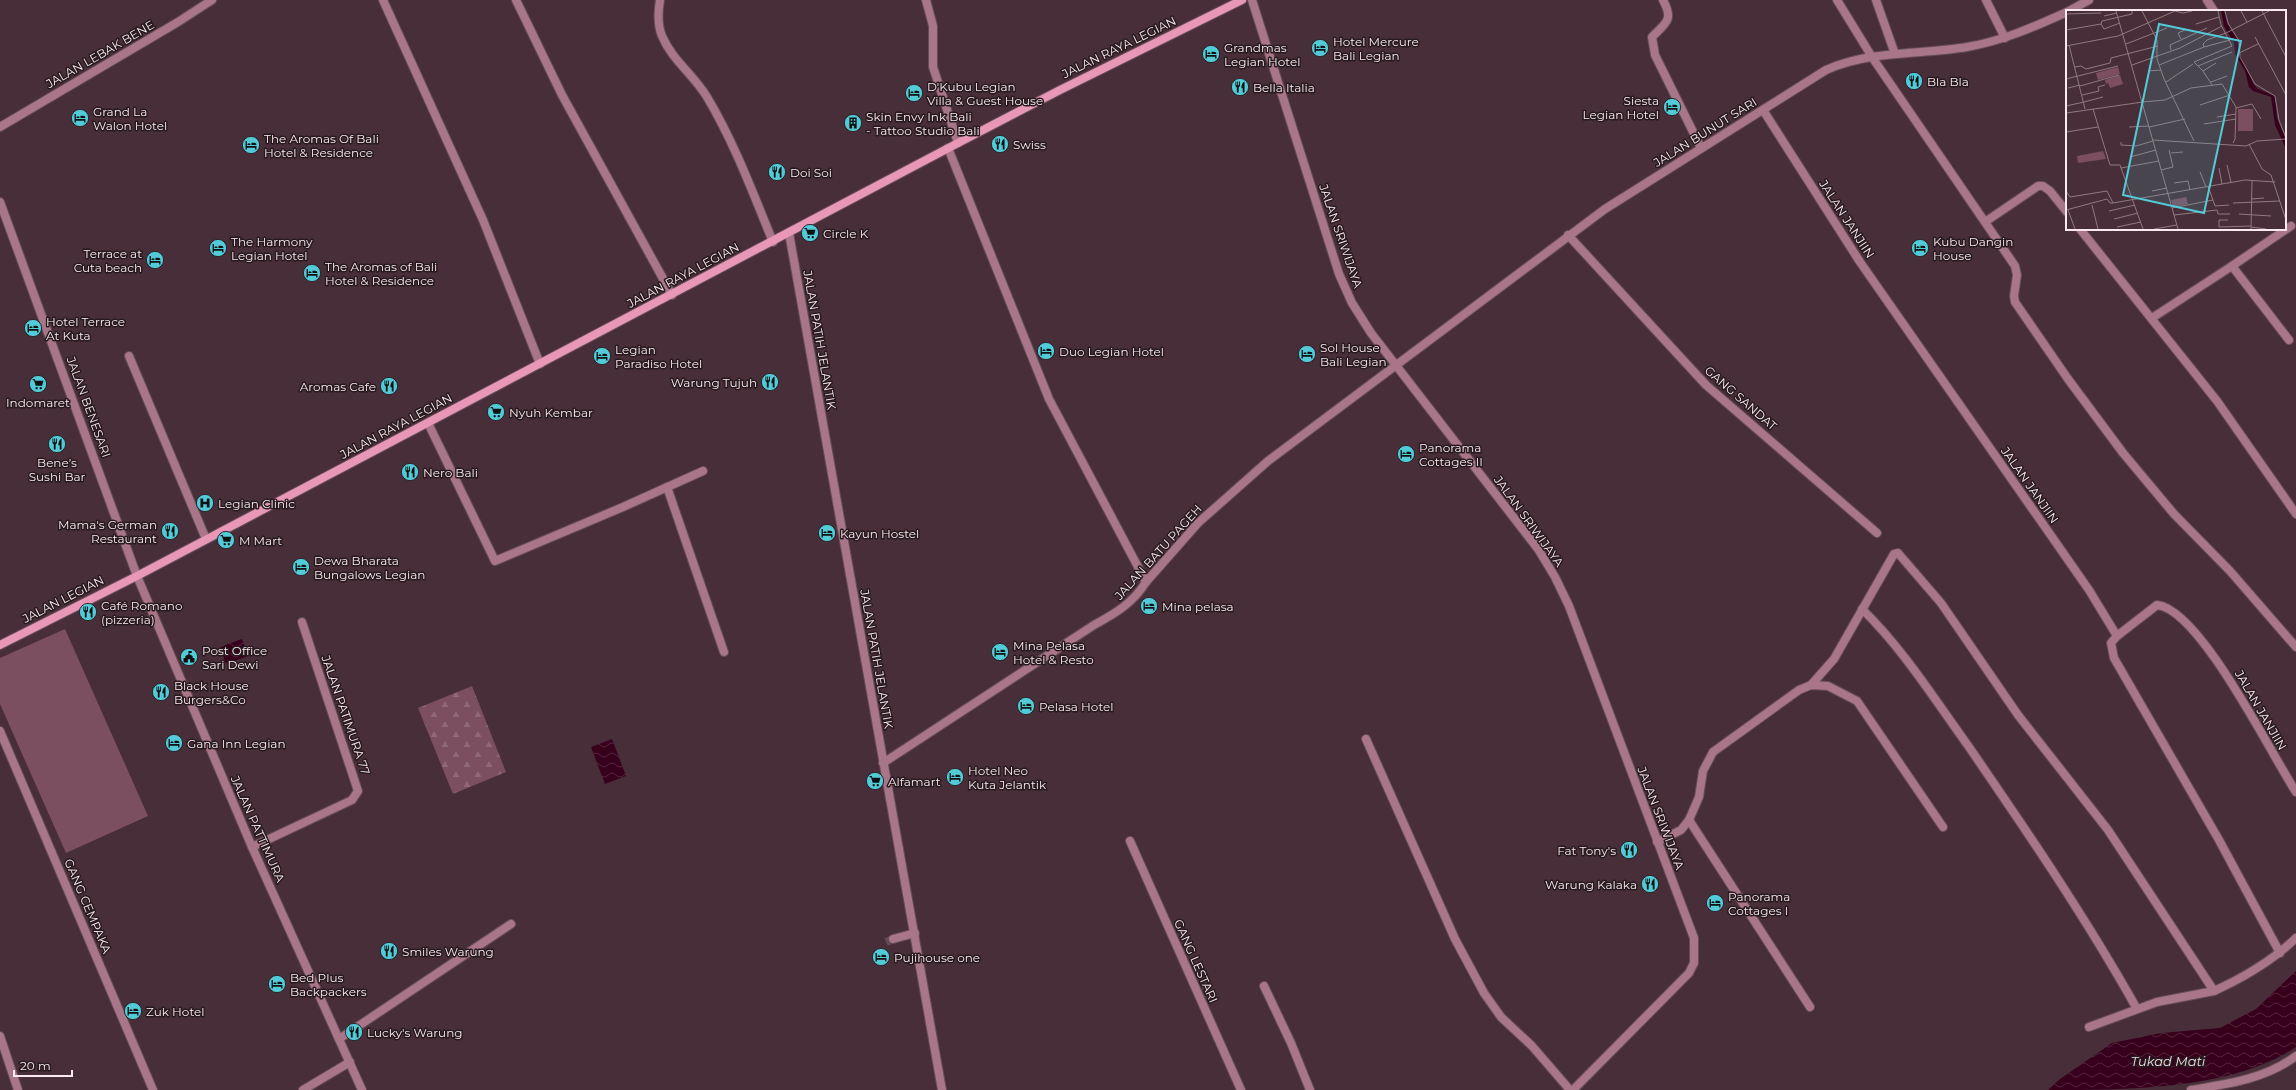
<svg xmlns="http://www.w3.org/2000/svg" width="2296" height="1090" viewBox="0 0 2296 1090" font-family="Montserrat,sans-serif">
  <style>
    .grass { fill: #7b4e60 }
    .forest { fill: url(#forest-firs) }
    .water { fill: url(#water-waves) }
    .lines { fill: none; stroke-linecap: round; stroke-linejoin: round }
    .minor-tunnel { stroke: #634a53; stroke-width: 8; stroke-dasharray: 8 4; stroke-linecap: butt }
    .minor-casing { stroke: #654c55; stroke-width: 10 }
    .tertiary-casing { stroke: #654c55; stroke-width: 10 }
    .secondary-casing { stroke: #654c55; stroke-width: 10 }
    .minor { stroke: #a97588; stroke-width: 8 }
    .tertiary { stroke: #a97588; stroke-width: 8 }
    .secondary { stroke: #e997b7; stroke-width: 8 }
    .labels { text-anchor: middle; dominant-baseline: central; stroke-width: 3; stroke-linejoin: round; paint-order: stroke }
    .poi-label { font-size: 12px; fill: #fbe9ef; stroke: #261a1e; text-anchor: start }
    .street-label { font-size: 12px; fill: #fbe9ef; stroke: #261a1e }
    .water-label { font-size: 13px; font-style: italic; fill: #f2dde4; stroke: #261a1e }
    .inset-road { fill: none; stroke: #907981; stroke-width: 1 }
    .view { fill: #52cbd8; fill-opacity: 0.15; stroke: #52cbd8; stroke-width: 2 }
    .inset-edge { fill: none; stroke: #fbe9ef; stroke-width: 2 }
  </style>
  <defs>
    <pattern id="forest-firs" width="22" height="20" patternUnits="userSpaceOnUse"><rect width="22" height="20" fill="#7b4e60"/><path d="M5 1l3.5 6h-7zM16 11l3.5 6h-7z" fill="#8f6877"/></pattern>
    <pattern id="water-waves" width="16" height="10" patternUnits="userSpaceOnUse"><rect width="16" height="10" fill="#37001c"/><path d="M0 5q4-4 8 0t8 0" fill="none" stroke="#55253d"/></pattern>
  </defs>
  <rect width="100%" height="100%" fill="#482e38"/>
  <!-- grass -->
  <path class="grass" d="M65,629L148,816L66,853L0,704V658Z"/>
  <!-- forest -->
  <path class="forest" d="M472,686L506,772L453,794L418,708Z"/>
  <!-- water -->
  <g class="water">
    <path d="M242,639L248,656L226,664L220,647Z"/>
    <path d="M612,739L626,776L605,784L591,747Z"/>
    <path d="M2296,971V1047C2231,1090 2127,1090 2048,1090L2060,1079L2112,1043L2161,1033L2220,1028L2256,1009Z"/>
  </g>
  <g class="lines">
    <!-- minor-tunnel -->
    <path class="minor-tunnel" d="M886,942L893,939"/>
    <defs>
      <g id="minor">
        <path d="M383,0L483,220L540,364"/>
        <path d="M516,0L562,95L672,295"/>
        <path d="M660,0C658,12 657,24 662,36C672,60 694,75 707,97C734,142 753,193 773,242"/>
        <path d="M926,0L933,26V67L958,143"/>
        <path d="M1663,0C1674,20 1666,23 1652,37L1655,55L1701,148"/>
        <path d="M1837,0L1872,57L2015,266L2017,275L2014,296L2015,302L2068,379L2123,453L2174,514L2230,571L2296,647"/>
        <path d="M1876,0L1895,54"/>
        <path d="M1986,0L2005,38"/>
        <path d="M2207,0L2214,11"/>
        <path d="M2069,11L2089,0"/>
        <path d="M1763,110L1860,262L2089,590L2117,636"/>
        <path d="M0,127L178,22L212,0"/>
        <path d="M948,148L1049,399L1146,582"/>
        <path d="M0,202L137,576L252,847L362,1090"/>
        <path d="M1985,222L2038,186H2043L2050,191L2067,212"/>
        <path d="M2080,229L2217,401L2296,514"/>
        <path d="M1568,235L1706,385L1877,533"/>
        <path d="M2232,266L2291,226"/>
        <path d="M2152,318L2232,266L2289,340"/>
        <path d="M129,356L206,539"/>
        <path d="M428,423L495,561L623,507L703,471"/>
        <path d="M667,487L724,652"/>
        <path d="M1862,609C1904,650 1935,700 1969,747C2028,833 2086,918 2137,1009"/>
        <path d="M1811,685L1834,659L1894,554L1898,553L1941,603L2018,715L2108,830L2214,991C2245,977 2272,961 2296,938"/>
        <path d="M0,731L153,1090"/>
        <path d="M1366,739L1455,939L1484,993L1501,1017L1532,1046L1570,1090"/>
        <path d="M883,763L1094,625C1116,613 1133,603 1146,582L1198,523L1268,461L1605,209L1826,70C1870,50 1920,55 1967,47C2002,41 2034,27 2067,12"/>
        <path d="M1689,820L1810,1007"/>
        <path d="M1130,841L1241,1090"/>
        <path d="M1657,842L1681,830L1689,820L1699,797L1703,771L1713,752L1799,690L1811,685L1828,686L1857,701L1943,827"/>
        <path d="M252,847L352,800L358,791L302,622"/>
        <path d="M893,939L915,933"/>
        <path d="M2280,953L2219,840L2114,658L2111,643L2117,636L2157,605C2200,609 2271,754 2296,792"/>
        <path d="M1264,986L1291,1043L1310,1090"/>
        <path d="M2089,1027L2157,1002L2214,991"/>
        <path d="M0,1036L18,1090"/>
        <path d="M339,1039L511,924"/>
        <path d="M303,1090L350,1062"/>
        <path d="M2191,1090C2228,1084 2265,1079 2296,1056"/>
      </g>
      <g id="tertiary">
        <path d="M1252,0L1339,274L1352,303L1371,333L1538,549L1555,577L1569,606L1694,938V963L1689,973L1573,1090"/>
        <path d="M789,233L942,1090"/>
      </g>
      <path id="secondary" d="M0,645L137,576L958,143L1060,90L1242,0"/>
    </defs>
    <!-- minor casing -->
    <use href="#minor" class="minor-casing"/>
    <!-- tertiary casing -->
    <use href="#tertiary" class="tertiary-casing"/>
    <!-- secondary casing -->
    <use href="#secondary" class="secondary-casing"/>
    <!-- minor -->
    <use href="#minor" class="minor"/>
    <!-- tertiary -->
    <use href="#tertiary" class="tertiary"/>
    <!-- secondary -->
    <use href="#secondary" class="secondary"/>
  </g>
  <!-- icons -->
  <defs>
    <symbol id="hotel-disc" viewBox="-11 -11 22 22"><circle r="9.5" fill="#52cbd8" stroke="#261a1e"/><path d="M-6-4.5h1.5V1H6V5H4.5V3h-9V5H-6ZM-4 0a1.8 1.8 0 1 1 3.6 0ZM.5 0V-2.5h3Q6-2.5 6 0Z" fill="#111"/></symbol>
    <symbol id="restaurant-disc" viewBox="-11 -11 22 22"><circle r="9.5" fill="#52cbd8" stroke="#261a1e"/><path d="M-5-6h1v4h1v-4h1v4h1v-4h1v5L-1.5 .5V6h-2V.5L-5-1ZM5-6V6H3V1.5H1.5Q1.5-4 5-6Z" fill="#111"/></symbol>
    <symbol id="building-disc" viewBox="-11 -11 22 22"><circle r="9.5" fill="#52cbd8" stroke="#261a1e"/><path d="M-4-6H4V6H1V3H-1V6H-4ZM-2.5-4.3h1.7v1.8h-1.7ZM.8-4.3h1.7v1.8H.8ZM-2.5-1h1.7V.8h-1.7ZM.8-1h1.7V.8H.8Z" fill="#111"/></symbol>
    <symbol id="supermarket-disc" viewBox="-11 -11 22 22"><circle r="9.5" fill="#52cbd8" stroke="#261a1e"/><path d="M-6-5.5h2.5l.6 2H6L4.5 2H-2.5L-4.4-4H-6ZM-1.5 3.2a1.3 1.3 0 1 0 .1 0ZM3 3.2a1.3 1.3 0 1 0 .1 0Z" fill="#111"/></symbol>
    <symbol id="hospital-disc" viewBox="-11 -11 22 22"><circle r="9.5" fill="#52cbd8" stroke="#261a1e"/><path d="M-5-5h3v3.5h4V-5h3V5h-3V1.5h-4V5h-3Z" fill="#111"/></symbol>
    <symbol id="civic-disc" viewBox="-11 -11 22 22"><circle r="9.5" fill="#52cbd8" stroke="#261a1e"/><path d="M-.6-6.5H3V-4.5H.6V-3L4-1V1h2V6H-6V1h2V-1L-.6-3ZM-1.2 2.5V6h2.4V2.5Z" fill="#111"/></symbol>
  </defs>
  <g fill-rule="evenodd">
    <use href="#hotel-disc" x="1310" y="38" width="20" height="20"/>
    <use href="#hotel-disc" x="1201" y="44" width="20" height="20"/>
    <use href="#restaurant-disc" x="1904" y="71" width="20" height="20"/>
    <use href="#restaurant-disc" x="1230" y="77" width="20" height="20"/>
    <use href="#hotel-disc" x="904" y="83" width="20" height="20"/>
    <use href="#hotel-disc" x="1662" y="97" width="20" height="20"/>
    <use href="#hotel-disc" x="70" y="108" width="20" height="20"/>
    <use href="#building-disc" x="843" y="113" width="20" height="20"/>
    <use href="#restaurant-disc" x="990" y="134" width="20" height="20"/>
    <use href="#hotel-disc" x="241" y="135" width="20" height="20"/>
    <use href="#restaurant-disc" x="767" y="162" width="20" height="20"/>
    <use href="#supermarket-disc" x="800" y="223" width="20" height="20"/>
    <use href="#hotel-disc" x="208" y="238" width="20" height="20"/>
    <use href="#hotel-disc" x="1910" y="238" width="20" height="20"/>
    <use href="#hotel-disc" x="145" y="250" width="20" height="20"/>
    <use href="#hotel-disc" x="302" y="263" width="20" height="20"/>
    <use href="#hotel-disc" x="23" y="318" width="20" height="20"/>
    <use href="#hotel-disc" x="1036" y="341" width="20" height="20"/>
    <use href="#hotel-disc" x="1297" y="344" width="20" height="20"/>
    <use href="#hotel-disc" x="592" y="346" width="20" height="20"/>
    <use href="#restaurant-disc" x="760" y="372" width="20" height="20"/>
    <use href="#supermarket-disc" x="28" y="374" width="20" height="20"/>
    <use href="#restaurant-disc" x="379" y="376" width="20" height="20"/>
    <use href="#supermarket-disc" x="486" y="402" width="20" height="20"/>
    <use href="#restaurant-disc" x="47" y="434" width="20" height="20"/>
    <use href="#hotel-disc" x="1396" y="444" width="20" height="20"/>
    <use href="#restaurant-disc" x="400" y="462" width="20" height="20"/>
    <use href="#hospital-disc" x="195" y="493" width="20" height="20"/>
    <use href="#restaurant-disc" x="160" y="521" width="20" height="20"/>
    <use href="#hotel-disc" x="817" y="523" width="20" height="20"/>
    <use href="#supermarket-disc" x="216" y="530" width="20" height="20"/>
    <use href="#hotel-disc" x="291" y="557" width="20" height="20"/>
    <use href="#hotel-disc" x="1139" y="596" width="20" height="20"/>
    <use href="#restaurant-disc" x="78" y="602" width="20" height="20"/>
    <use href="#hotel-disc" x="990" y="642" width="20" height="20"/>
    <use href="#civic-disc" x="179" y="647" width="20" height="20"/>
    <use href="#restaurant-disc" x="151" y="682" width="20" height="20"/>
    <use href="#hotel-disc" x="1016" y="696" width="20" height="20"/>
    <use href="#hotel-disc" x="164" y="733" width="20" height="20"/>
    <use href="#hotel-disc" x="945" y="767" width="20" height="20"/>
    <use href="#supermarket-disc" x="865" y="771" width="20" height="20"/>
    <use href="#restaurant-disc" x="1619" y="840" width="20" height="20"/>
    <use href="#restaurant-disc" x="1640" y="874" width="20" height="20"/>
    <use href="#hotel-disc" x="1705" y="893" width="20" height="20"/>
    <use href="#restaurant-disc" x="379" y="941" width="20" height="20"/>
    <use href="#hotel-disc" x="871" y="947" width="20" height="20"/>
    <use href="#hotel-disc" x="267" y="974" width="20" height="20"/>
    <use href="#hotel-disc" x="123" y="1001" width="20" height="20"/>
    <use href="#restaurant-disc" x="344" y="1022" width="20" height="20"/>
  </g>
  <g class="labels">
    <!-- poi labels -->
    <g class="poi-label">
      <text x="1333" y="41">Hotel Mercure<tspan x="1333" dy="14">Bali Legian</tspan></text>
      <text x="1224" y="47">Grandmas<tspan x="1224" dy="14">Legian Hotel</tspan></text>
      <text x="1927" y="81">Bla Bla</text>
      <text x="927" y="86">D'Kubu Legian<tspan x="927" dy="14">Villa &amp; Guest House</tspan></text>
      <text x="1253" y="87">Bella Italia</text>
      <text x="1659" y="100" text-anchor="end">Siesta<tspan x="1659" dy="14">Legian Hotel</tspan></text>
      <text x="93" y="111">Grand La<tspan x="93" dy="14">Walon Hotel</tspan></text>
      <text x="866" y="116">Skin Envy Ink Bali<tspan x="866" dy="14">- Tattoo Studio Bali</tspan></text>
      <text x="264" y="138">The Aromas Of Bali<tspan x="264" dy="14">Hotel &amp; Residence</tspan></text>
      <text x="1013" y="144">Swiss</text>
      <text x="790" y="172">Doi Soi</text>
      <text x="823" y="233">Circle K</text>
      <text x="231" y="241">The Harmony<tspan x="231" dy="14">Legian Hotel</tspan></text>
      <text x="1933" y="241">Kubu Dangin<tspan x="1933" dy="14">House</tspan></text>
      <text x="142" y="253" text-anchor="end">Terrace at<tspan x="142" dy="14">Cuta beach</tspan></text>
      <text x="325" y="266">The Aromas of Bali<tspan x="325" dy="14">Hotel &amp; Residence</tspan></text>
      <text x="46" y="321">Hotel Terrace<tspan x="46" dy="14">At Kuta</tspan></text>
      <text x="1320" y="347">Sol House<tspan x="1320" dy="14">Bali Legian</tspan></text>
      <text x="615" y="349">Legian<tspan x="615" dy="14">Paradiso Hotel</tspan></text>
      <text x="1059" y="351">Duo Legian Hotel</text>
      <text x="757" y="382" text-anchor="end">Warung Tujuh</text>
      <text x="376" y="386" text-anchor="end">Aromas Cafe</text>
      <text x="38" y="402" text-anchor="middle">Indomaret</text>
      <text x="509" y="412">Nyuh Kembar</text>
      <text x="1419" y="447">Panorama<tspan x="1419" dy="14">Cottages II</tspan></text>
      <text x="57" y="462" text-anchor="middle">Bene’s<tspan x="57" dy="14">Sushi Bar</tspan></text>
      <text x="423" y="472">Nero Bali</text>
      <text x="218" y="503">Legian Clinic</text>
      <text x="157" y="524" text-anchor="end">Mama's German<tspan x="157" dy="14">Restaurant</tspan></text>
      <text x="840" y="533">Kayun Hostel</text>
      <text x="239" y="540">M Mart</text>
      <text x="314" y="560">Dewa Bharata<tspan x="314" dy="14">Bungalows Legian</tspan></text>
      <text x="101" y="605">Café Romano<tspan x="101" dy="14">(pizzeria)</tspan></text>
      <text x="1162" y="606">Mina pelasa</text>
      <text x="1013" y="645">Mina Pelasa<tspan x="1013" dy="14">Hotel &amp; Resto</tspan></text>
      <text x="202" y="650">Post Office<tspan x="202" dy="14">Sari Dewi</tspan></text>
      <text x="174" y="685">Black House<tspan x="174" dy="14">Burgers&amp;Co</tspan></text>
      <text x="1039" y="706">Pelasa Hotel</text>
      <text x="187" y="743">Gana Inn Legian</text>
      <text x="968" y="770">Hotel Neo<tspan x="968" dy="14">Kuta Jelantik</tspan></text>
      <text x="888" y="781">Alfamart</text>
      <text x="1616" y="850" text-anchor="end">Fat Tony's</text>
      <text x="1637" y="884" text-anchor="end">Warung Kalaka</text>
      <text x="1728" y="896">Panorama<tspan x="1728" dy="14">Cottages I</tspan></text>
      <text x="402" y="951">Smiles Warung</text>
      <text x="894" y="957">Pujihouse one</text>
      <text x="290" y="977">Bed Plus<tspan x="290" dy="14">Backpackers</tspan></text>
      <text x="146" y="1011">Zuk Hotel</text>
      <text x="367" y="1032">Lucky's Warung</text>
    </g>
    <!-- street labels -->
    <g class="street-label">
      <text transform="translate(1119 47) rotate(-26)">JALAN RAYA LEGIAN</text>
      <text transform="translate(100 54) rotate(-30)">JALAN LEBAK BENE</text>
      <text transform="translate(1705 132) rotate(-32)">JALAN BUNUT SARI</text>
      <text transform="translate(1847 219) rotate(57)">JALAN JANJIIN</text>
      <text transform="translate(1341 236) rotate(71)">JALAN SRIWIJAYA</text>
      <text transform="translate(683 275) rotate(-28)">JALAN RAYA LEGIAN</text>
      <text transform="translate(820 340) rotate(80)">JALAN PATIH JELANTIK</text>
      <text transform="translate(1741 398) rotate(41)">GANG SANDAT</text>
      <text transform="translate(89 407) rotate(70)">JALAN BENESARI</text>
      <text transform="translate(396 426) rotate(-28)">JALAN RAYA LEGIAN</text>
      <text transform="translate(2030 485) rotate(55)">JALAN JANJIIN</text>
      <text transform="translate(1529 521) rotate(54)">JALAN SRIWIJAYA</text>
      <text transform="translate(1158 552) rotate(-48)">JALAN BATU PAGEH</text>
      <text transform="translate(63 599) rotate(-27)">JALAN LEGIAN</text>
      <text transform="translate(877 659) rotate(80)">JALAN PATIH JELANTIK</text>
      <text transform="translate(2261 710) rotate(60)">JALAN JANJIIN</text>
      <text transform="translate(346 715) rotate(71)">JALAN PATIMURA 77</text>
      <text transform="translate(1661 818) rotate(69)">JALAN SRIWIJAYA</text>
      <text transform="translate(258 829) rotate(66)">JALAN PATTIMURA</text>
      <text transform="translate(88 906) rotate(67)">GANG CEMPAKA</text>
      <text transform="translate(1196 961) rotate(66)">GANG LESTARI</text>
    </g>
    <!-- water labels -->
    <g class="water-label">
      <text x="2168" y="1061">Tukad Mati</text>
    </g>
  </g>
  <!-- overview -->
  <g transform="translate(2066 10)">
    <rect width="220" height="220" fill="#482e38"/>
    <path d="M172,99H187V121H172ZM120,187L122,194L107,197L105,190Z" fill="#7b4e60"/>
    <path d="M52,57L54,64L32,70L30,63ZM54,65L57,74L44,78L42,73L40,74L39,70ZM37,141L40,149L12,153L11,146Z" fill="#7b4e60"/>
    <path d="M155,1H158L162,15L172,30L173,43L188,75L192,79L209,86L211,108L220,130V139L209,115L205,87L187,81L183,77L179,61L169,44L168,33L158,16Z" fill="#37001c"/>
    <path class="inset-road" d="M50,1L112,219M76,1L91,30V49L98,69L128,131M109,1L117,3L126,1M159,1L162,13L173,31L174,47L189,74L209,86L213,110L220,128M175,1L181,12M196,1L220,47M0,4L35,3M38,6L51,3M35,14L38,19L54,13M130,14L153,7M0,20L35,14L36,11L66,4V1M189,27L220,85M115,29L112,23L119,20M60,34L101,18M3,35L19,99M0,36L52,26L109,1M138,37L137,34L141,30L160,23L203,1M105,40L104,35L141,18M173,43L192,34M66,55L114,38L156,16M93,55L138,37L164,30M132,56L166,42M9,57L15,56L20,59L44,53L45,48L92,36M82,61L95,60M137,61L128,52L166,36L155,15L152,1M0,69L52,56M100,72L127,54M145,72L161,66M146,75L137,61L150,53M14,76L53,65M2,78L14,75M16,85L33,81L32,77L39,75M18,92L37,87M77,92L99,90L125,78L156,74L170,97L169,129L167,133M134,95L164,85M0,96L18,92M170,98L186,94L195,109M27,99L44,155H54L77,219M0,103L77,92M151,107L170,104M138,114L170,109M63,117L83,116M83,117L119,109M0,122L32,117M87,130L180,136L191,131L220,129M55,132V135L70,136L87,131M183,134L196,159L205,165L220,210M105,143L117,142M64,147L90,140M161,155L165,172M55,158L93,151M153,158L156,174M95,160L107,157L103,140M134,162L140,177M108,173L122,171L124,180M142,176L149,196L163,195M0,181L4,187L41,181L47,193M86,181L101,178M186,189L198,188M167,193L214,191M26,195L32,219M106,198L147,190M0,200L41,189L44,193H47L179,170L209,172M2,200L9,219M43,201L69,195M173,204L205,206M108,205L151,200L152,204H164M48,209L72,203M162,210H153V217L185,216M51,217L75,212M185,217L200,219M88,219L111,215M185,219L186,171"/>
    <path class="view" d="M93,14L175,31L138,203L57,185Z"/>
    <rect width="220" height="220" class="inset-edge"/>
  </g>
  <!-- scale -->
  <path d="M14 1070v6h58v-6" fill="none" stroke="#fbe9ef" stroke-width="2"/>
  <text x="20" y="1070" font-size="12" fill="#fbe9ef" stroke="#261a1e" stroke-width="3" paint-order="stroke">20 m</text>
</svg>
